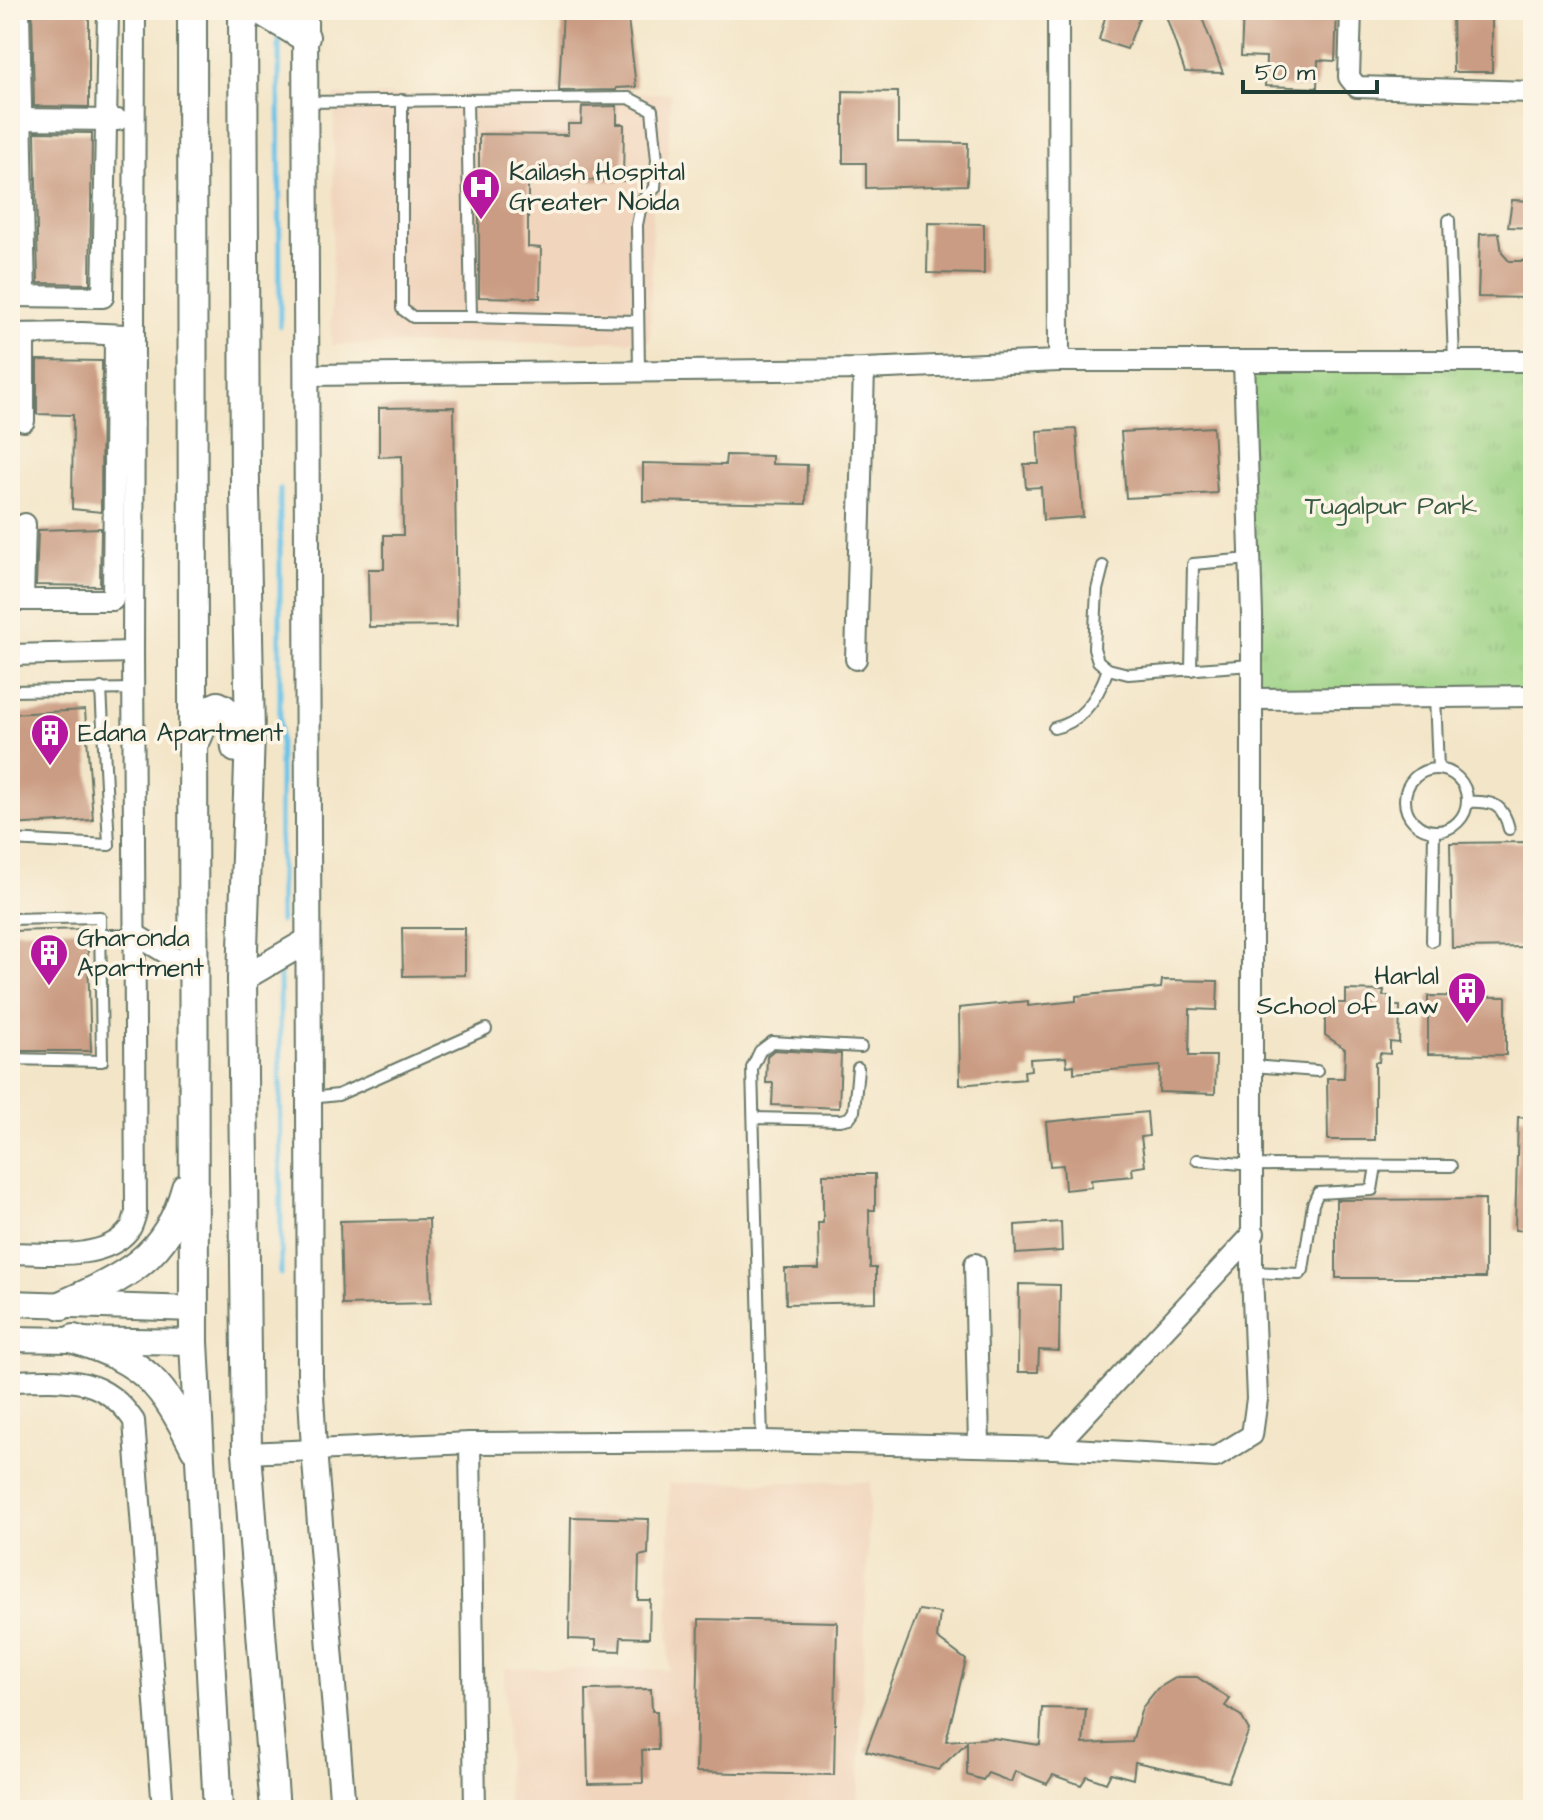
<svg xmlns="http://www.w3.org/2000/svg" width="1543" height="1820" viewBox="0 0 1543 1820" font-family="'Architects Daughter',sans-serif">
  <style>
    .built { fill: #f1d5bd }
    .park { fill: url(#park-tufts); stroke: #5c875c; stroke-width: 2 }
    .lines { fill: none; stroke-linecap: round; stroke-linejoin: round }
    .stream { stroke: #6bc3e8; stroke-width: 5 }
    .building { fill: #ca9c83 }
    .service-casing { stroke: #697868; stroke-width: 14 }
    .minor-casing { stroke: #697868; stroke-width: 24 }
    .tertiary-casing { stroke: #697868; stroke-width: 28 }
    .secondary-casing { stroke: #697868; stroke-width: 32 }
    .service { stroke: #fff; stroke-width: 10 }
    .minor { stroke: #fff; stroke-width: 20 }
    .tertiary { stroke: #fff; stroke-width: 24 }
    .secondary { stroke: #fff; stroke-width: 28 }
    .labels { text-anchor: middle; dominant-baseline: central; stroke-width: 7; stroke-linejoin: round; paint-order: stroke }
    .poi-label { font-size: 26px; fill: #1f3d34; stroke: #fcf5e5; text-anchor: start }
    .park-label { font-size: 26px; fill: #385b44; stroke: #fcf5e5 }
  </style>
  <defs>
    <pattern id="park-tufts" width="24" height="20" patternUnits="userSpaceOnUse" patternTransform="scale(2)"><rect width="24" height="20" fill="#9ad183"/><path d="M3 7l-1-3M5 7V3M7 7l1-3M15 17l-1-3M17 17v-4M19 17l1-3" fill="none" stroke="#84b472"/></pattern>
  </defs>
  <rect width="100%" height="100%" fill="#fcf5e5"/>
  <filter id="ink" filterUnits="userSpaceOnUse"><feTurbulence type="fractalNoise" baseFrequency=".0125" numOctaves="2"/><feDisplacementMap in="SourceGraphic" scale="16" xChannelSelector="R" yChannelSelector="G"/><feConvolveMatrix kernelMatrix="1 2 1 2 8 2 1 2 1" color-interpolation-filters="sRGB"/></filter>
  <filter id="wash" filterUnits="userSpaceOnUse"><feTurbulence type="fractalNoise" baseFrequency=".006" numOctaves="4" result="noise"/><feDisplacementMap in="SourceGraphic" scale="32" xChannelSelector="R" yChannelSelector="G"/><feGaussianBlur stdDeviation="1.8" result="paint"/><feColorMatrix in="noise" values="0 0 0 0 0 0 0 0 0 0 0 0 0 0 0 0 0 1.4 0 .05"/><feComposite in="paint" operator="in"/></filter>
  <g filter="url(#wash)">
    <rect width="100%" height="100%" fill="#f3e5c8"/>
    <!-- built -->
    <g class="built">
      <path d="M671,93L666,201L653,202L650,341L331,345L335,96Z"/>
      <path d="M870,1482L858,1810H508L504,1668L669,1670V1483Z"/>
    </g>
    <!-- park -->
    <path class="park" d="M1244,361H1533V696L1252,699Z"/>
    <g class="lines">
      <!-- stream -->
      <g class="stream">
        <path d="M279,39L280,326"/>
        <path d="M280,489V922"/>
        <path d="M280,964L281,1274"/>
        <path d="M1515,1810L1533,1799"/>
      </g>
    </g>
    <g id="blocks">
      <!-- building -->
      <g class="building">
        <path d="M32,10H89V107L34,106Z"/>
        <path d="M563,10H627L636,87L616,88V90L559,91Z"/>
        <path d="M1107,10H1142L1127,49L1099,40Z"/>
        <path d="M1164,10H1199L1223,73L1185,72Z"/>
        <path d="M1243,10H1337L1335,61L1318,60L1317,88L1265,86L1266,57L1241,56Z"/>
        <path d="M1452,10H1492V72H1453Z"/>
        <path d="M843,91L898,92V142L968,143L967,185L866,188V163H843Z"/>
        <path d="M617,106V124H624L623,181L528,179V247L541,248L540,298L479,297V134L568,135V124H581L582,107Z"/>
        <path d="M35,132L92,133L90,284L38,283Z"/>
        <path d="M1512,200L1533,201V228L1508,227Z"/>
        <path d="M928,223L984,224V274L927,273Z"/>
        <path d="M1499,233L1502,253L1509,261H1533V298L1478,297L1480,234Z"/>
        <path d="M37,360L102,361L101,512L72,509L73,415L37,414Z"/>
        <path d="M454,407L457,626L369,627L368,569H384V535H403L402,456L379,457V408Z"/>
        <path d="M1213,427L1217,493L1126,498L1121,432Z"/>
        <path d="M1076,429L1083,517L1043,520L1041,487L1026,488L1024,464H1039L1037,431Z"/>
        <path d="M726,455L772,456V464L807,465L806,504L643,501V463L725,465Z"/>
        <path d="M101,528L100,586L36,585L38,530Z"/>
        <path d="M85,710L93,820L10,825V714Z"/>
        <path d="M1533,842V947L1452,948L1450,843Z"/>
        <path d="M402,928H465V975L403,976Z"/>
        <path d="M87,929L91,1051H10V931Z"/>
        <path d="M1162,980L1218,981L1217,1010L1190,1009L1189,1056H1216L1215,1094L1159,1092L1160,1066L1074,1073V1065L1067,1066L1066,1057L1030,1059L1031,1070L1024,1071L1025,1079L960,1085L959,1008L1028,1001V1006L1076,1001V996L1161,988Z"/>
        <path d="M1346,990L1384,991L1383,996H1388V1000H1393V1006H1400L1399,1043L1390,1042V1054L1380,1053L1379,1062H1375V1140H1328L1327,1078H1344L1345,1049L1325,1035V1012H1335V1003H1346Z"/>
        <path d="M1428,996L1506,997V1055L1428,1054Z"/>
        <path d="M774,1050L841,1054L839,1108L772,1105L773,1083H766L767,1056Z"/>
        <path d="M1147,1112L1149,1136L1141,1137L1145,1166L1132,1168L1133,1176L1091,1180L1092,1187L1065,1190L1063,1165L1050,1166L1046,1122Z"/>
        <path d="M1518,1117L1533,1118V1231L1515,1230Z"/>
        <path d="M823,1174H875V1210H869L870,1268H876V1302L786,1304L785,1269H819L818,1223H823Z"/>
        <path d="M1485,1199V1278H1336V1200Z"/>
        <path d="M429,1219L431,1303L342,1305L340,1221Z"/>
        <path d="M1061,1222L1062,1251L1016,1254L1015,1225Z"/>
        <path d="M1019,1284L1060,1285L1059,1351L1039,1350L1038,1372H1018Z"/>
        <path d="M571,1517L649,1519L648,1554L639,1556L638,1600H650L649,1638L621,1637L620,1651L596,1650V1640L569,1639Z"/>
        <path d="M919,1610L940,1613L937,1638L966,1660L946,1741L993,1738L1040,1745L1042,1708L1086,1709L1083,1744L1132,1742L1142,1708L1157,1689L1177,1677H1197L1230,1699L1225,1706L1241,1716L1249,1730L1228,1782L1135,1762L1133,1779L1111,1773L1106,1783L1087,1776L1081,1785L1053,1775L1047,1784L1015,1771L1011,1782L988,1773L983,1780L967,1775V1742L938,1770L866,1751Z"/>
        <path d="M699,1619L837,1622L834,1775L696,1772Z"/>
        <path d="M651,1689L652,1711H657L658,1750H642L643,1783L588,1784L586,1690Z"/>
      </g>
    </g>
  </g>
  <g filter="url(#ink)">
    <use href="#blocks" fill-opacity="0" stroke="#697868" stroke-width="2"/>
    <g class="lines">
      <defs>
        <g id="service">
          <path d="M402,100V309L413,317H471"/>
          <path d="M467,100L471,317L637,321"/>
          <path d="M306,102L629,98L652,110L657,160L655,188L642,200L637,225L639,371"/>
          <path d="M1449,220L1454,361"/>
          <path d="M1103,566L1097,590L1094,648L1098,661L1108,669L1128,674L1252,665"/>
          <path d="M1191,670L1193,564L1250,559"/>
          <path d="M10,691L135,689"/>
          <path d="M1435,697L1438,768"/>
          <path d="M1054,728C1083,722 1099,695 1108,669"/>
          <circle cx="1436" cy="800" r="31"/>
          <path d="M1467,802C1492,801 1503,803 1509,829"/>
          <path d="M10,840L109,845L101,688"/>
          <path d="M10,919L100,917L102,1061L10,1059"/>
          <path d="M101,935H136"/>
          <path d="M1432,941L1434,832"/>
          <path d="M1252,1066L1317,1071"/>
          <path d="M310,1098L338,1095L486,1029"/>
          <path d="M754,1118L840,1120L849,1118L854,1111L858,1068"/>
          <path d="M1197,1160L1252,1165L1451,1166"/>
          <path d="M1252,1272L1300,1274L1303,1270L1313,1204L1318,1193L1372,1190L1376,1166"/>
          <path d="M762,1441L752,1068L760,1051L772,1042L861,1047"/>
        </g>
        <g id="minor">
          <path d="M19,10L25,296"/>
          <path d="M1058,10L1059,361"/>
          <path d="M1351,10L1349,77L1357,87L1533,92"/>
          <path d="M10,119L118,120"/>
          <path d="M10,296L103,297L108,10"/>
          <path d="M10,334L82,333L126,335"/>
          <path d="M24,334V421"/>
          <path d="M308,375L864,369L1059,361H1533"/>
          <path d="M10,600H113L115,335"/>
          <path d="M23,600L25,524"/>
          <path d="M10,655L133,652"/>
          <path d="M856,659L864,369"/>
          <path d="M1252,699L1533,696"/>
          <path d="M136,935L191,968"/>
          <path d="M10,1253C45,1253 104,1262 129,1230C133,1226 134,1218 136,1213L133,652L135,10"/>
          <path d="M975,1264L979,1446"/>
          <path d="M10,1381C62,1380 102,1373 134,1421L163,1810"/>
          <path d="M470,1443L475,1810"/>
          <path d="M1054,1448L1254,1233"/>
          <path d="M247,1453L470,1443L762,1441L1054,1448L1216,1457L1252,1435L1257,1399L1252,1272V615L1244,361"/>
        </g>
        <g id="tertiary">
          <path d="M305,10L310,1377L314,1449L343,1810"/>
          <path d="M242,979L307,941"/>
          <path d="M10,1303L194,1309"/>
          <path d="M10,1339L194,1342"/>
        </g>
        <g id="secondary">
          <path d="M192,10L194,1342L218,1810"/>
          <path d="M243,10L245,492L250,733L242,979L247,1453L275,1810"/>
          <path d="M260,10L305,37"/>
          <path d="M197,738L209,710L218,706C236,713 234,731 236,748"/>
          <path d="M62,1305C123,1278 167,1258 186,1188"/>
          <path d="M74,1339C146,1362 162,1383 195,1448"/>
        </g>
      </defs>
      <!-- service casing -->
      <use href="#service" class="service-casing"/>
      <!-- minor casing -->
      <use href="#minor" class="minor-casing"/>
      <!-- tertiary casing -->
      <use href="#tertiary" class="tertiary-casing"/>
      <!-- secondary casing -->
      <use href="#secondary" class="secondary-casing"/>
      <!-- service -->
      <use href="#service" class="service"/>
      <!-- minor -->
      <use href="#minor" class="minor"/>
      <!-- tertiary -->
      <use href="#tertiary" class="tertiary"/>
      <!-- secondary -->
      <use href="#secondary" class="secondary"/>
    </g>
  </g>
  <!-- icons -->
  <defs>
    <symbol id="hospital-pin" viewBox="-11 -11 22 30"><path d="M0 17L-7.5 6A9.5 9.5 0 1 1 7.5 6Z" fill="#b5179e" stroke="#fcf5e5"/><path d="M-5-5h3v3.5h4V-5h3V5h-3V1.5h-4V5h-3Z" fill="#fff"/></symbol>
    <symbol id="building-pin" viewBox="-11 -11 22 30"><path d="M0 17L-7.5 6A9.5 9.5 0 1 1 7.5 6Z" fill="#b5179e" stroke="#fcf5e5"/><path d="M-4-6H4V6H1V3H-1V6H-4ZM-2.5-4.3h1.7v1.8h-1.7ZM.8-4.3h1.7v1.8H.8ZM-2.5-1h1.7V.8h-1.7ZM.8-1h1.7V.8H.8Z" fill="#fff"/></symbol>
  </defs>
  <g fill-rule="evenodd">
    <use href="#hospital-pin" x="459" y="165" width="44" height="60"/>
    <use href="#building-pin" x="28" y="711" width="44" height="60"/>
    <use href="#building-pin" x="27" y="931" width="44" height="60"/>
    <use href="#building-pin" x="1445" y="969" width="44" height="60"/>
  </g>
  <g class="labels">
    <!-- poi labels -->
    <g class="poi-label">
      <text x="509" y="172">Kailash Hospital<tspan x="509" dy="30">Greater Noida</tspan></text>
      <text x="78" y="733">Edana Apartment</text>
      <text x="77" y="938">Gharonda<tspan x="77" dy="30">Apartment</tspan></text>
      <text x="1439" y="976" text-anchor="end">Harlal<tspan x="1439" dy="30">School of Law</tspan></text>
    </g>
    <!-- park labels -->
    <g class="park-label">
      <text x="1391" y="506">Tugalpur Park</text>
    </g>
  </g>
  <!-- margin -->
  <rect width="1543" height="1820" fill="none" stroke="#fcf5e5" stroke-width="40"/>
  <!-- scale -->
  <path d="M1243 80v12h134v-12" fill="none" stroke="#1f3d34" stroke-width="4"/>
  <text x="1255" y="80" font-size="24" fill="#1f3d34" stroke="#fcf5e5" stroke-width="6" paint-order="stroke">50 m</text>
</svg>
